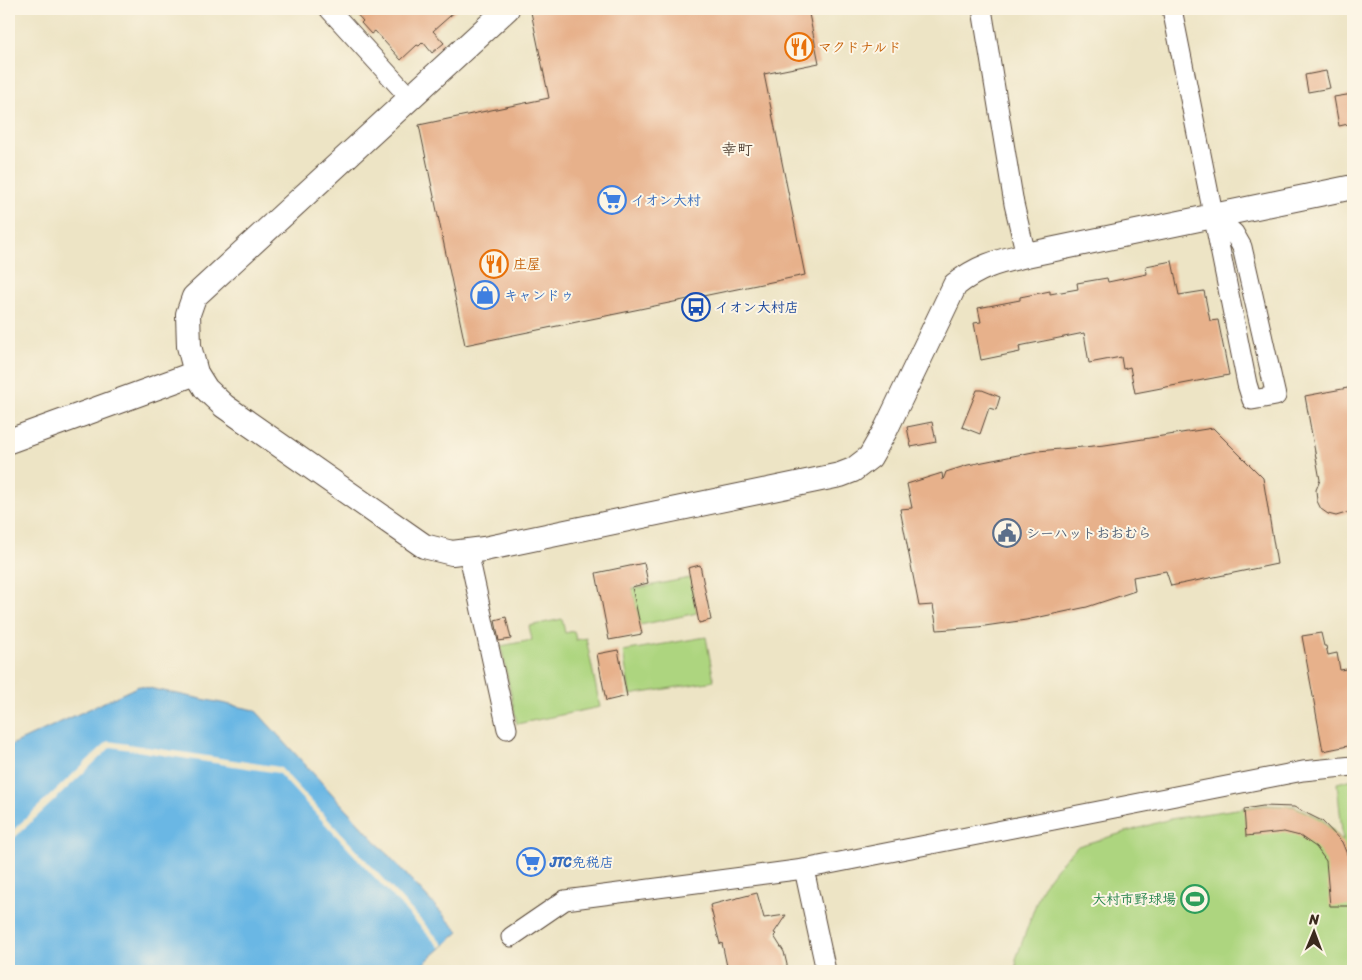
<svg xmlns="http://www.w3.org/2000/svg" width="1362" height="980" viewBox="0 0 1362 980" font-family="Sriracha,'Klee One',sans-serif">
  <style>
    .green { fill: #add57f; stroke: #74804e }
    .water { fill: #6ab7e4; stroke: #527081 }
    .pier { fill: #ede4c5 }
    .building { fill: #e7b18b }
    .lines { fill: none; stroke-linecap: round; stroke-linejoin: round }
    .minor-casing { stroke: #564637; stroke-width: 21 }
    .tertiary-casing { stroke: #564637; stroke-width: 26 }
    .minor { stroke: #fff; stroke-width: 19 }
    .tertiary { stroke: #fff; stroke-width: 24 }
    .labels { text-anchor: middle; dominant-baseline: central; stroke-width: 4; stroke-linejoin: round; paint-order: stroke }
    .food-label { font-size: 14px; font-weight: bold; fill: #c56008; stroke: #fcf5e5; text-anchor: start }
    .shop-label { font-size: 14px; font-weight: bold; fill: #366cbe; stroke: #fcf5e5; text-anchor: start }
    .transit-label { font-size: 14px; font-weight: bold; fill: #164399; stroke: #fcf5e5; text-anchor: start }
    .service-label { font-size: 14px; font-weight: bold; fill: #4e5e75; stroke: #fcf5e5; text-anchor: start }
    .leisure-label { font-size: 14px; font-weight: bold; fill: #27864d; stroke: #fcf5e5; text-anchor: end }
    .quarter-label { font-size: 16px; fill: #3b2a1e; stroke: #fcf5e5 }
  </style>
  <rect width="100%" height="100%" fill="#fcf5e5"/>
  <filter id="ink" filterUnits="userSpaceOnUse"><feTurbulence type="fractalNoise" baseFrequency=".02" numOctaves="2"/><feDisplacementMap in="SourceGraphic" scale="10" xChannelSelector="R" yChannelSelector="G"/><feConvolveMatrix kernelMatrix="1 2 1 2 8 2 1 2 1" color-interpolation-filters="sRGB"/></filter>
  <filter id="wash" filterUnits="userSpaceOnUse"><feTurbulence type="fractalNoise" baseFrequency=".0096" numOctaves="4" result="noise"/><feDisplacementMap in="SourceGraphic" scale="20" xChannelSelector="R" yChannelSelector="G"/><feGaussianBlur stdDeviation="1.12" result="paint"/><feColorMatrix in="noise" values="0 0 0 0 0 0 0 0 0 0 0 0 0 0 0 0 0 1.4 0 .05"/><feComposite in="paint" operator="in"/></filter>
  <g filter="url(#wash)">
    <rect width="100%" height="100%" fill="#ede4c5"/>
    <!-- green -->
    <g class="green">
      <path d="M690,578L697,613L640,625L632,589Z"/>
      <path d="M562,619L565,633L574,631L576,640L586,638L600,707L517,724L501,646L532,640L529,626Z"/>
      <path d="M706,637L714,681L630,695L623,651Z"/>
      <path d="M1353,779V927L1349,971H1017L1016,959L1042,887L1057,867L1078,846L1170,819L1264,805L1294,806L1322,819L1343,841L1337,783Z"/>
    </g>
    <!-- water -->
    <path class="water" d="M139,686L255,710L459,932L415,971H9V746Z"/>
    <!-- pier -->
    <path class="pier" d="M108,741L280,767L444,945L440,948L278,773L111,747L9,843V834Z"/>
    <g id="blocks">
      <!-- building -->
      <g class="building">
        <path d="M352,9H458L433,31L444,43L432,53L423,42L419,46L417,45L401,60L375,31L371,34L361,23L363,21Z"/>
        <path d="M549,9H808L819,63L764,74L805,275L465,345L419,125L549,98L531,12Z"/>
        <path d="M1326,71L1330,88L1308,92L1305,75Z"/>
        <path d="M1353,94V123L1339,126L1334,97Z"/>
        <path d="M1172,261L1179,295L1204,291L1210,321L1218,320L1229,375L1135,393L1130,367L1123,369L1121,357L1089,363L1084,333L1019,346L1020,352L981,360L974,323L981,322L978,308L1020,300V297L1050,291V294L1078,289L1077,283L1107,278L1108,282L1147,274L1146,266Z"/>
        <path d="M1353,387V511L1336,516L1328,514L1321,509L1317,501L1316,490L1320,480L1305,396Z"/>
        <path d="M977,390H982L1000,397L996,410L989,408L980,434L962,427Z"/>
        <path d="M932,422L936,442L911,447L907,427Z"/>
        <path d="M1213,428L1263,478L1277,564L1171,586L1166,571L1133,577L1135,591L1087,607L1026,620L978,627L937,630L933,605L919,606L900,509L912,508L907,484L942,473L943,480L946,472L968,465L1038,451L1105,445Z"/>
        <path d="M644,563L648,583L632,587L642,634L609,640L596,573Z"/>
        <path d="M700,565L711,620L699,623L688,568Z"/>
        <path d="M506,617L511,639L499,641L495,620Z"/>
        <path d="M1321,633L1324,646H1326L1328,655L1337,653L1340,670L1353,668V745L1323,751L1302,636Z"/>
        <path d="M618,650L627,696L606,701L597,654Z"/>
        <path d="M1263,806L1294,807L1322,821L1342,842L1353,869V906H1330L1326,861L1316,847L1300,836L1284,832L1246,836L1244,809Z"/>
        <path d="M757,893L764,918L786,915L774,933L776,934L774,936L784,952L788,969L781,971H728L722,943L720,944L710,905Z"/>
      </g>
    </g>
  </g>
  <g filter="url(#ink)">
    <use href="#blocks" fill-opacity="0" stroke="#564637" stroke-width="1"/>
    <g class="lines">
      <defs>
        <g id="minor">
          <path d="M329,9L410,98"/>
          <path d="M982,9L1014,204L1026,255"/>
          <path d="M1172,9L1247,384L1252,400L1276,396L1242,247L1234,233L1215,217"/>
          <path d="M468,551L507,729"/>
          <path d="M511,937L565,900L804,869"/>
          <path d="M826,971L804,869L1303,771L1353,766"/>
        </g>
        <g id="tertiary">
          <path d="M507,9L194,297L188,314L189,346L196,373L206,389L224,406L424,546L452,553L484,549L840,475L853,470L870,457L886,429L955,285C979,266 997,262 1026,255L1353,187"/>
          <path d="M9,441L196,373"/>
        </g>
      </defs>
      <!-- minor casing -->
      <use href="#minor" class="minor-casing"/>
      <!-- tertiary casing -->
      <use href="#tertiary" class="tertiary-casing"/>
      <!-- minor -->
      <use href="#minor" class="minor"/>
      <!-- tertiary -->
      <use href="#tertiary" class="tertiary"/>
    </g>
  </g>
  <!-- icons -->
  <defs>
    <symbol id="restaurant-ring" viewBox="-11 -11 22 22"><circle r="9.5" fill="#fcf5e5" stroke="#e8710a" stroke-width="1.5"/><path d="M-5-6h1v4h1v-4h1v4h1v-4h1v5L-1.5 .5V6h-2V.5L-5-1ZM5-6V6H3V1.5H1.5Q1.5-4 5-6Z" fill="#e8710a"/></symbol>
    <symbol id="supermarket-ring" viewBox="-11 -11 22 22"><circle r="9.5" fill="#fcf5e5" stroke="#3f7fe0" stroke-width="1.5"/><path d="M-6-5.5h2.5l.6 2H6L4.5 2H-2.5L-4.4-4H-6ZM-1.5 3.2a1.3 1.3 0 1 0 .1 0ZM3 3.2a1.3 1.3 0 1 0 .1 0Z" fill="#3f7fe0"/></symbol>
    <symbol id="shop-ring" viewBox="-11 -11 22 22"><circle r="9.5" fill="#fcf5e5" stroke="#3f7fe0" stroke-width="1.5"/><path d="M-5-2.5h2.3a2.7 3.5 0 0 1 5.4 0H5L5.5 6h-11ZM-1.5-2.5h3a1.5 2.3 0 0 0-3 0Z" fill="#3f7fe0"/></symbol>
    <symbol id="bus-ring" viewBox="-11 -11 22 22"><circle r="9.5" fill="#fcf5e5" stroke="#1a4fb4" stroke-width="1.5"/><path d="M-5-6H5V4H4V6H2V4H-2V6H-4V4H-5ZM-3.5-4V0h7V-4ZM-3.5 1.2v1.5H-2V1.2ZM2 1.2v1.5H3.5V1.2Z" fill="#1a4fb4"/></symbol>
    <symbol id="civic-ring" viewBox="-11 -11 22 22"><circle r="9.5" fill="#fcf5e5" stroke="#5c6f8a" stroke-width="1.5"/><path d="M-.6-6.5H3V-4.5H.6V-3L4-1V1h2V6H-6V1h2V-1L-.6-3ZM-1.2 2.5V6h2.4V2.5Z" fill="#5c6f8a"/></symbol>
    <symbol id="stadium-ring" viewBox="-11 -11 22 22"><circle r="9.5" fill="#fcf5e5" stroke="#2e9e5b" stroke-width="1.5"/><path d="M0-5a6.5 5 0 1 0 0 10a6.5 5 0 1 0 0-10ZM-3.5-1.8h7v3.6h-7Z" fill="#2e9e5b"/></symbol>
  </defs>
  <g fill-rule="evenodd">
    <use href="#restaurant-ring" x="783" y="31" width="32" height="32"/>
    <use href="#supermarket-ring" x="596" y="184" width="32" height="32"/>
    <use href="#restaurant-ring" x="478" y="248" width="32" height="32"/>
    <use href="#shop-ring" x="469" y="279" width="32" height="32"/>
    <use href="#bus-ring" x="680" y="291" width="32" height="32"/>
    <use href="#civic-ring" x="991" y="517" width="32" height="32"/>
    <use href="#supermarket-ring" x="515" y="846" width="32" height="32"/>
    <use href="#stadium-ring" x="1179" y="883" width="32" height="32"/>
  </g>
  <g class="labels">
    <!-- food labels -->
    <g class="food-label">
      <text x="818" y="47">マクドナルド</text>
      <text x="513" y="264">庄屋</text>
    </g>
    <!-- shop labels -->
    <g class="shop-label">
      <text x="631" y="200">イオン大村</text>
      <text x="504" y="295">キャンドゥ</text>
      <text x="550" y="862">JTC免税店</text>
    </g>
    <!-- transit labels -->
    <g class="transit-label">
      <text x="715" y="307">イオン大村店</text>
    </g>
    <!-- service labels -->
    <g class="service-label">
      <text x="1026" y="533">シーハットおおむら</text>
    </g>
    <!-- leisure labels -->
    <g class="leisure-label">
      <text x="1176" y="899">大村市野球場</text>
    </g>
    <!-- quarter labels -->
    <g class="quarter-label">
      <text x="737" y="149">幸町</text>
    </g>
  </g>
  <!-- margin -->
  <rect width="1362" height="980" fill="none" stroke="#fcf5e5" stroke-width="30"/>
  <!-- north arrow -->
  <g transform="translate(1314 932) rotate(1)" stroke="#fcf5e5" stroke-width="4" paint-order="stroke">
  <path d="M0-4L9 19L0 12L-9 19Z" fill="#3b2a1e"/>
  <text y="-8" font-size="14" font-weight="bold" text-anchor="middle" fill="#3b2a1e">N</text>
  </g>
</svg>
